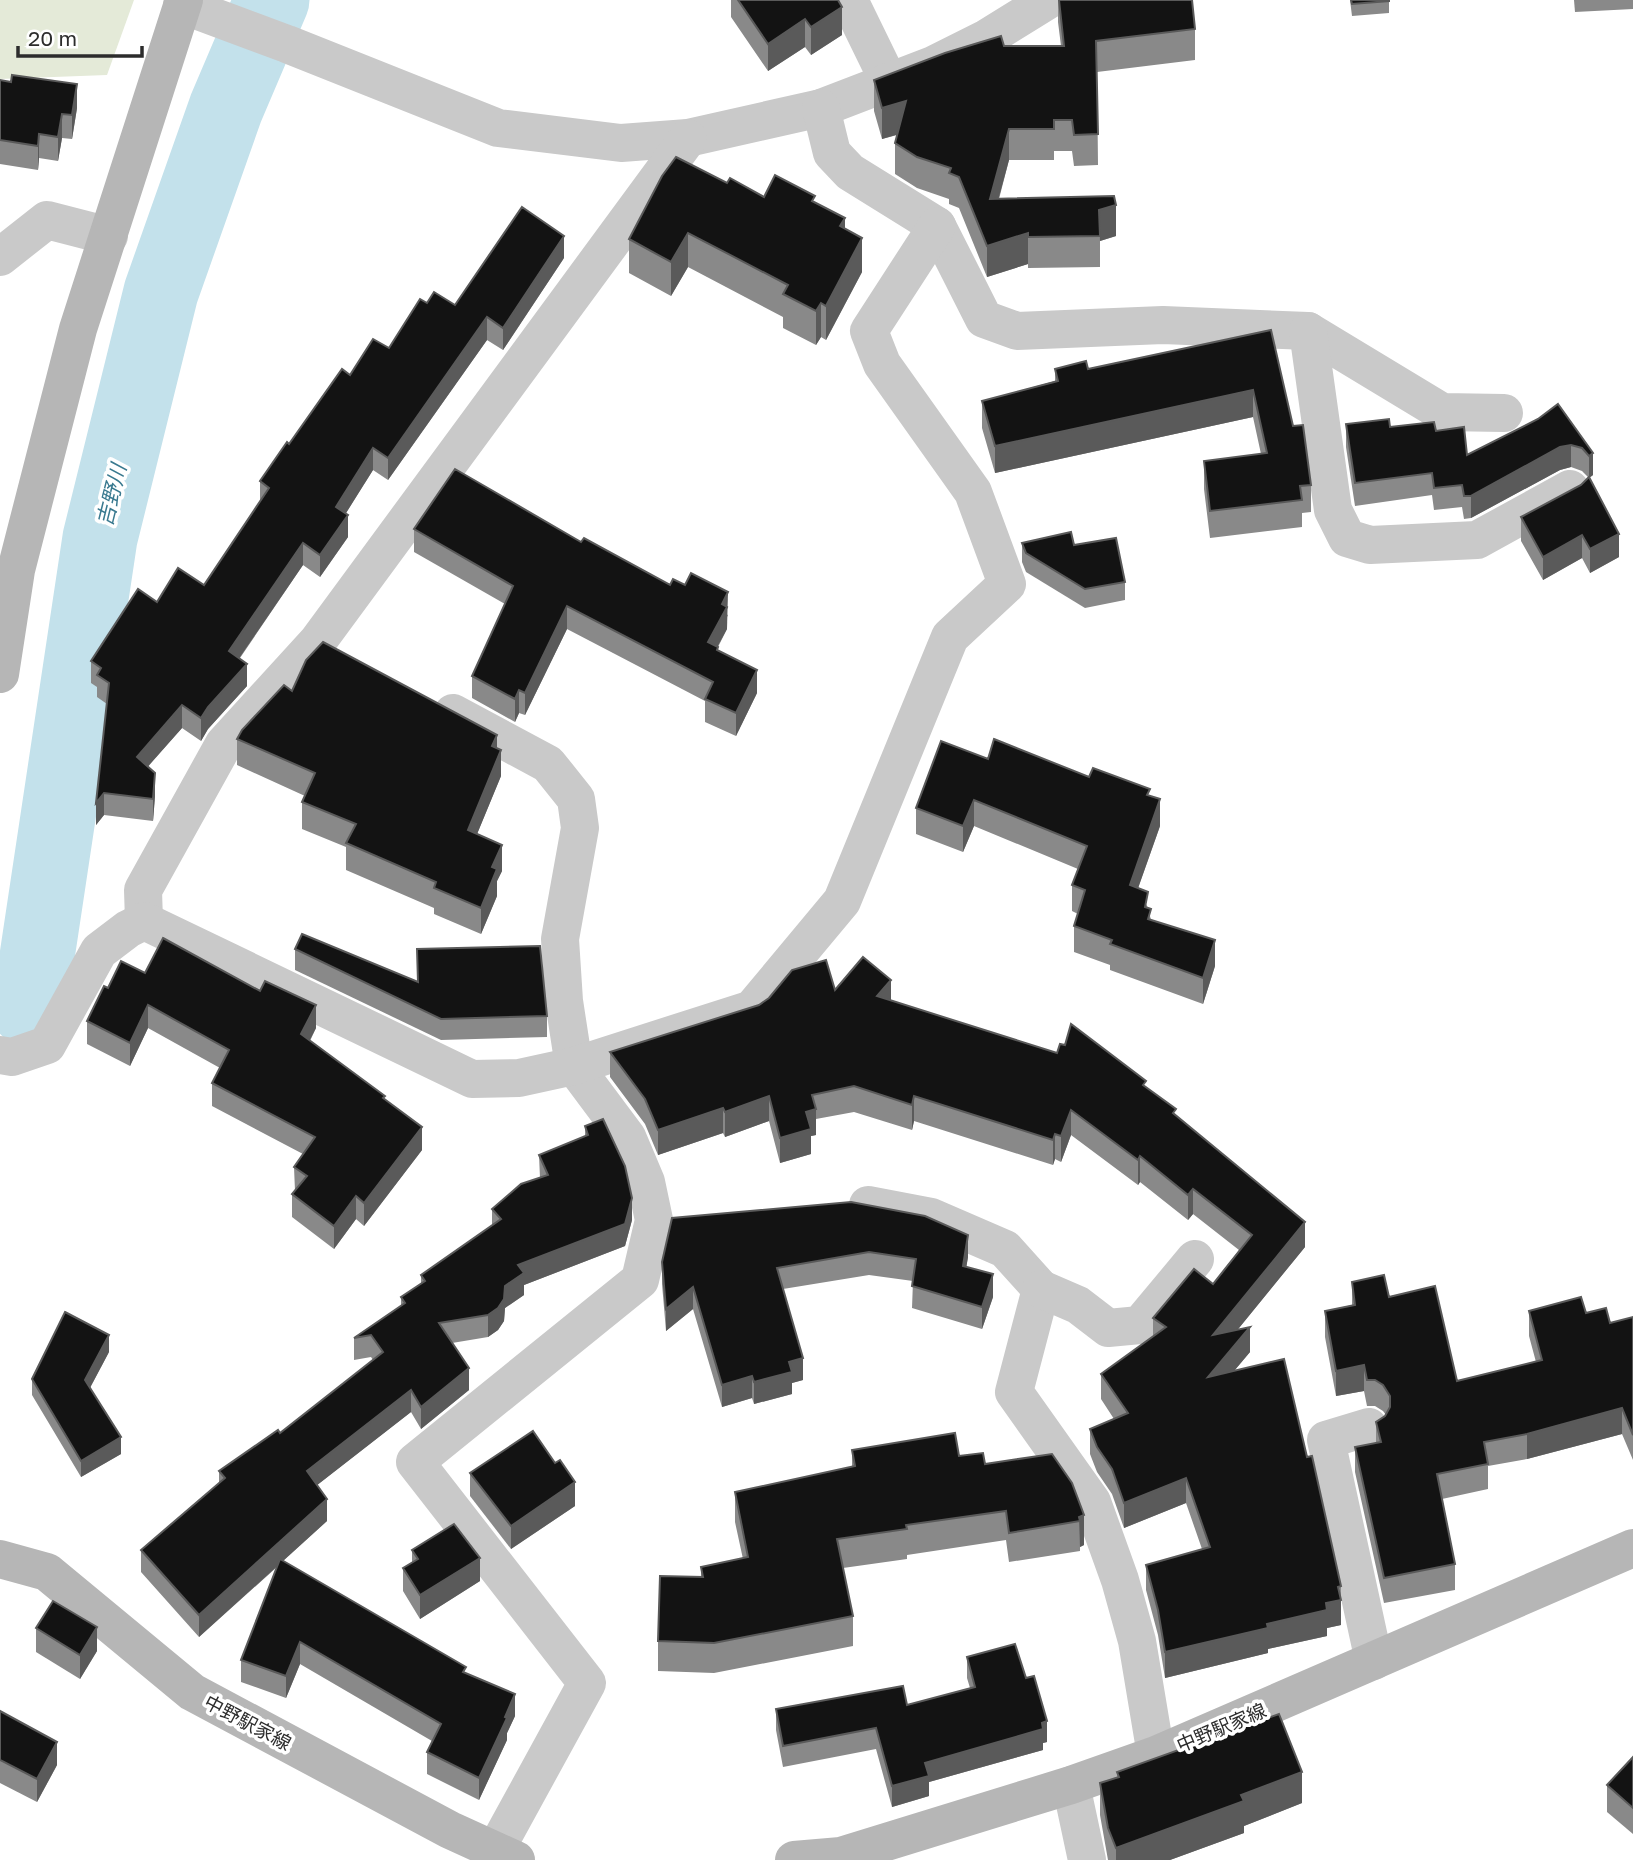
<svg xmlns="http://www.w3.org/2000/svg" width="1633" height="1860" viewBox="0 0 1633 1860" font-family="'Golos Text','Noto Sans JP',sans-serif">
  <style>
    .green { fill: #e4ead8 }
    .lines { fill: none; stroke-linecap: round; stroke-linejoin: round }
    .river { stroke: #c3e1eb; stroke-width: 75 }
    .street { stroke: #c9c9c9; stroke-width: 38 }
    .secondary { stroke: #b6b6b6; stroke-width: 38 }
    .wall { fill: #898989 }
    .shaded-wall { fill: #5a5a5a }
    .building { fill: #131313; stroke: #5a5a5a; stroke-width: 2 }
    .labels { text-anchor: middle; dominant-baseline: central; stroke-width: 7; stroke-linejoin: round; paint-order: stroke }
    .street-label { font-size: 19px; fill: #2c2c2c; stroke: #fff }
    .water-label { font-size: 21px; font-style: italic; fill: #39798f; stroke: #fff }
  </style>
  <rect width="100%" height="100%" fill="#fff"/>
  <!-- green -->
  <path class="green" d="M0,0H134L107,75L0,79Z"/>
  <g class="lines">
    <!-- river -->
    <path class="river" d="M29,1010L100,538L161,292L226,108L272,0"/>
    <!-- street -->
    <g class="street">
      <path d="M849,0L889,82"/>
      <path d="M182,5L287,44L498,128L621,143L688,138L821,108L933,65L987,38L1048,0"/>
      <path d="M821,108L832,153L850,172L937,226L984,319L1017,331L1163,325L1308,331L1442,412L1504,413"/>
      <path d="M0,257L47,220L109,236"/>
      <path d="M1308,331L1333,510L1347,538L1370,545L1477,540L1570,489"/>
      <path d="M453,713L548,764L576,799L580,828L560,939L564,1001L574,1066L627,1137L646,1182L654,1220L640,1280L415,1462L587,1683L495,1851"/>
      <path d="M144,921L143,890L224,744L318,641L688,138"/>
      <path d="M0,1055L12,1057L47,1045L99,951L128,929L144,921L472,1079L519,1078L574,1066L752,1009L842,901L950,637L1007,584L973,492L882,364L869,331L937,226"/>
      <path d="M868,1205L931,1217L1005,1249L1041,1289L1014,1392L1092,1502L1120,1580L1137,1641L1156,1755"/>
      <path d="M1041,1289L1078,1305L1108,1328L1140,1325L1195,1259"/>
      <path d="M1369,1427L1326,1440L1374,1661"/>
      <path d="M1071,1785L1087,1860"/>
    </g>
    <!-- secondary -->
    <g class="secondary">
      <path d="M0,674L16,570L78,329L184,0"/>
      <path d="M0,1559L47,1572L192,1692L450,1830L516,1860"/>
      <path d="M794,1860L841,1856L1071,1785L1156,1755L1633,1548"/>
    </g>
  </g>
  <!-- wall -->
  <g class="wall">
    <path d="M731,0H838L842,35L811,55L805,47L768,71L731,17Z"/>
    <path d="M1058,0H1192L1195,29V60L1097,72L1098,165L1074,166L1072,151H1054V160H1009L999,199L1116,236L1100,241V267L1028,268V264L987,277L959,208L949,204V199L917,188L895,174V143L897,135L882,139L874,111V80L1004,46H1061L1058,22Z"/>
    <path d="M1350,0H1389V13L1352,16Z"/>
    <path d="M1574,0H1633V9L1575,12Z"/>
    <path d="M0,80L11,82L77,108L72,139L62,138L58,161L39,158L38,170L0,164Z"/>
    <path d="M727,183L764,197L815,202L845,228L862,272L826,340L821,337L816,345L783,328V317L688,267L671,296L629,273V239Z"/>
    <path d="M564,258L503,350L487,340L388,480L373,470L346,513L348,537L320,577L303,565L240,658L247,686L208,729L201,741L182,728L148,766L155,796L153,821L104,815L96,825L107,704L97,697V687L91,683V661L157,602L204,585L260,501V481L289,444L350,375L389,348L427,303L455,305Z"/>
    <path d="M1271,330L1293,426L1311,485V512L1302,513V527L1210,538L1204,489V461L1261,454L1253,417L995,473L982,428V401L1055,381V369H1088Z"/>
    <path d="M1538,419L1593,453V475L1589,478L1619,557L1590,573L1582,558L1543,580L1521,541V517L1581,485L1588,477L1582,471L1571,467L1560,470L1471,518L1464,519L1462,507L1434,510L1432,495L1355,506L1346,447V424L1436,431L1467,455Z"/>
    <path d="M414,529L581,542L728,615L727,617V629L718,647V651L757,693L736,736L705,722V701L567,629L525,715L519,713L515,722L472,698V676L505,604L414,552Z"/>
    <path d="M1022,543L1074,545L1125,582V600L1085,608L1026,572L1022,562Z"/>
    <path d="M292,691L497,748L501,776L477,834L502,871L497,881V896L481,934L434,914V908L346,870V847L302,829V802L305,796L237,765V739Z"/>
    <path d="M988,759L1089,777L1150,796L1160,826L1138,888L1148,908L1151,920L1215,966L1203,1004L1110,970V965L1074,952V926L1078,914L1072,911V885L1078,869L974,826L963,852L916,834V808Z"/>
    <path d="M295,949L547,1016V1037L441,1040L295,970Z"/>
    <path d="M145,973L316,1028L310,1041L385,1099L422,1150L364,1226L356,1219L334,1249L292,1217V1194L295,1191L294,1167L303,1154L212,1106V1083L220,1068L148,1028L130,1066L87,1044V1021L108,988Z"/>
    <path d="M835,990L891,1000L1146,1087L1305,1247L1238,1329L1250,1352L1234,1371L1307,1457L1341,1586V1625L1327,1628V1636L1268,1649V1653L1165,1678L1158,1635L1146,1590V1565L1202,1549L1186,1503L1124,1528L1112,1494L1097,1472L1090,1454V1429L1114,1419L1101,1399V1374L1153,1336V1318L1213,1284L1239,1250L1193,1214L1188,1220L1140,1182L1138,1185L1071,1135L1061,1162L1055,1159L1053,1165L914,1121L912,1130L854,1112L816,1119V1135L811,1136V1154L780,1163L769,1121L725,1137L723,1133L658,1155L645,1124L610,1077V1052Z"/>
    <path d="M585,1126L632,1220L625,1246L524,1285V1295L505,1308L504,1321L498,1330L488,1337L452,1343L469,1390L421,1429L411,1412L317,1485L327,1521L283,1561L466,1674L515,1716L507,1733V1740L479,1800L427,1774V1752L432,1741L300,1664L286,1698L241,1682V1660L277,1567L199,1637L141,1572V1550L219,1483V1471L280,1433L373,1360L371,1357L354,1360V1338L401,1306V1297L421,1284V1275L492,1225V1209L540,1178L539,1155L585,1136Z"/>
    <path d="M672,1218L968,1257L966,1267L993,1297L982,1329L912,1308L913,1281L869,1275L783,1289L803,1380L792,1383V1394L754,1404L752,1398L722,1407L693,1309L666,1331L662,1284V1262Z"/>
    <path d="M1352,1282L1389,1297L1457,1381L1536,1362L1529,1336V1311L1586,1313L1610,1323L1633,1317V1460L1622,1434L1527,1459L1488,1466V1489L1442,1499L1455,1564V1590L1384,1603L1355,1472V1447L1376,1443V1422L1386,1415L1383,1411L1375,1406H1367L1364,1391L1336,1396L1325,1337V1311L1352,1305Z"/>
    <path d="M109,1352L90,1388L121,1454L81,1477L32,1395V1379Z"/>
    <path d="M852,1450L959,1456L985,1464L1084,1515V1545L1080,1547V1551L1009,1562L1006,1540L907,1555V1559L843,1568L853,1616V1646L714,1673L658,1671V1641L701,1577V1567L743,1559L735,1522V1492L852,1467Z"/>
    <path d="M470,1473L575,1506L511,1549L470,1496Z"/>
    <path d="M412,1550L480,1581L420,1619L403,1591V1568L412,1562Z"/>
    <path d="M36,1628L97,1651L80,1679L36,1652Z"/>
    <path d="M967,1657L1047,1742L1043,1743V1750L929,1782V1796L892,1807L876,1749L783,1767L776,1730V1709L907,1705L970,1688L967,1678Z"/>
    <path d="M0,1711L57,1765L37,1802L0,1783Z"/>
    <path d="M1633,1757V1834L1607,1812V1785Z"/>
    <path d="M1117,1772L1302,1803L1244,1826V1833L1170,1860H1108L1100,1815V1783L1117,1777Z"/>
  </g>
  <!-- shaded-wall -->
  <g class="shaded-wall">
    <path d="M842,7V35L811,55V27Z"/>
    <path d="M805,19V47L768,71V44Z"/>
    <path d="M77,84V108L72,139V115Z"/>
    <path d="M906,101V132L882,139V108Z"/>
    <path d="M62,114V138L58,161V137Z"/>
    <path d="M1009,129V160L990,230V199Z"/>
    <path d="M39,134V158L38,170V146Z"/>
    <path d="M1116,205V236L1100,241L1099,210Z"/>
    <path d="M845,218V252L840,226Z"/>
    <path d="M688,233V267L671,296V262Z"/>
    <path d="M1028,233V264L987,277V246Z"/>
    <path d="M564,236V258L503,350V328Z"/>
    <path d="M862,238V272L826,340V306Z"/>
    <path d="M821,303V337L816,345V311Z"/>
    <path d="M487,317V340L388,480V458Z"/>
    <path d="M1253,390V417L995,473V446Z"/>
    <path d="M1571,445V467L1560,470L1471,518V496L1560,447Z"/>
    <path d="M373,448V470L336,529V507Z"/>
    <path d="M1593,453V475L1589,478V456Z"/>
    <path d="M348,515V537L320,577V555Z"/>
    <path d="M1619,534V557L1590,573V549Z"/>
    <path d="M1582,535V558L1543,580V557Z"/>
    <path d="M303,543V565L229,673V651Z"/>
    <path d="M728,592L727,629L708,664V642L722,604Z"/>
    <path d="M567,606V629L525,715V693Z"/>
    <path d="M247,664V686L208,729L201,741V718L208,707Z"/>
    <path d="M757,670V693L736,736V713Z"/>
    <path d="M519,690V713L515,722V699Z"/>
    <path d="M182,705V728L137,779V757Z"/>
    <path d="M497,735V759L501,750V776L468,856V830L492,746Z"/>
    <path d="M155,773V796L153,821V799Z"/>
    <path d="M104,793V815L96,825V803Z"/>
    <path d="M1160,799V826L1130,911V885Z"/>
    <path d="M974,800V826L963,852V826Z"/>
    <path d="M502,845V871L497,881V896L481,934V908L492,867Z"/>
    <path d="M1215,940V966L1203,1004V978Z"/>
    <path d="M891,980V1006L877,996Z"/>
    <path d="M148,1005V1028L130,1066V1043Z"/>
    <path d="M316,1005V1028L301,1057V1034Z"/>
    <path d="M769,1096V1121L725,1137V1112Z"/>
    <path d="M914,1096V1121L912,1130V1105Z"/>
    <path d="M723,1108V1133L658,1155V1130Z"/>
    <path d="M816,1109V1135L811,1136V1154L780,1163V1138L806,1112Z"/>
    <path d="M1071,1110V1135L1061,1162V1136Z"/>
    <path d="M422,1127V1150L364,1226V1203Z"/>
    <path d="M1055,1134V1159L1053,1165V1140Z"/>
    <path d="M1140,1156V1182L1138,1185V1160Z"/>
    <path d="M1193,1189V1214L1188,1220V1195Z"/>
    <path d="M356,1196V1219L334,1249V1226Z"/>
    <path d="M632,1198V1220L625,1246L524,1285V1295L505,1308L504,1321L498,1330L488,1337V1315L518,1265Z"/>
    <path d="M1305,1222V1247L1213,1360V1335Z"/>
    <path d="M968,1235V1257L963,1288V1266Z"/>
    <path d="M993,1274V1297L982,1329V1307Z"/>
    <path d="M693,1287V1309L666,1331V1309Z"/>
    <path d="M1250,1327V1352L1208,1402V1377Z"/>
    <path d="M109,1335V1352L85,1397V1380Z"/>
    <path d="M803,1358V1380L792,1383V1394L754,1404V1382L789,1362Z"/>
    <path d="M1364,1365V1391L1336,1396V1371Z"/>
    <path d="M469,1368V1390L421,1429V1407Z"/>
    <path d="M752,1376V1398L722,1407V1385Z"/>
    <path d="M411,1390V1412L307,1493V1471Z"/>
    <path d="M1622,1408V1434L1527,1459V1434Z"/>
    <path d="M121,1437V1454L81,1477V1461Z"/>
    <path d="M1186,1478V1503L1124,1528V1503Z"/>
    <path d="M575,1482V1506L511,1549V1526Z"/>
    <path d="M327,1499V1521L199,1637V1615Z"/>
    <path d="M1084,1515V1545L1080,1547L1079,1517Z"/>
    <path d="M480,1558V1581L420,1619V1595Z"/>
    <path d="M1341,1600V1625L1327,1628V1636L1268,1649V1653L1165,1678V1652L1267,1624L1326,1603Z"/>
    <path d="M97,1627V1651L80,1679V1655Z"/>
    <path d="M300,1642V1664L286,1698V1676Z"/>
    <path d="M515,1694V1716L507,1733V1740L479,1800V1778Z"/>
    <path d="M1047,1721V1742L1043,1743V1750L929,1782V1796L892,1807V1786L925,1763Z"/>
    <path d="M57,1742V1765L37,1802V1779Z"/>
    <path d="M1302,1772V1803L1244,1826V1833L1170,1860H1116V1848L1241,1795Z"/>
  </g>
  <!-- building -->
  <g class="building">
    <path d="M738,0H838L842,7L811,27L805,19L768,44Z"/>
    <path d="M1059,0H1192L1195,29L1096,41L1098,134L1074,135L1072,120H1054V129H1009L990,199L1114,196L1116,205L1099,210L1100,236L1028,237V233L987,246L959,177L949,173L951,168L917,157L895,143L906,101L882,108L874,80L945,53L1001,36L1004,46H1064Z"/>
    <path d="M1351,0H1389V1L1352,4Z"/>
    <path d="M12,75L77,84L72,115L62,114L58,137L39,134L38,146L0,140V80L11,82Z"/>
    <path d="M676,157L727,183L730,178L764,197L775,175L815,196L812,201L845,218L840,226L862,238L826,306L821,303L816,311L783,294L788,285L688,233L671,262L629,239L662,176Z"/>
    <path d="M522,207L564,236L503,328L487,317L388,458L373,448L336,507L348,515L320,555L303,543L229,651L247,664L208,707L201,718L182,705L137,757L155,773L153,799L104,793L96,803L109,683L97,675L101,668L91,661L138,589L157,602L178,568L204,585L269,488L260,481L287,442L289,444L342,369L350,375L373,339L389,348L420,299L427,303L434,292L455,305Z"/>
    <path d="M1271,330L1293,426L1303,425L1311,485L1300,486L1302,500L1210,511L1204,461L1267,453L1253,390L995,446L982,401L1058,381L1055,369L1086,361L1088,369Z"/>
    <path d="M1558,404L1593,453L1589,456L1582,448L1571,445L1560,447L1471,496H1464L1462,485L1434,488L1432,473L1355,483L1346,424L1389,419L1390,427L1434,422L1436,431L1464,427L1467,455L1538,419Z"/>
    <path d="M455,469L581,542L584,538L670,585L673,579L685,585L691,573L728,592L722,604L727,607L708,642L718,647L717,650L757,670L736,713L705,699L713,682L567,606L525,693L519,690L515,699L472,676L513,586L414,529Z"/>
    <path d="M1589,477L1619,534L1590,549L1582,535L1543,557L1521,517L1581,485Z"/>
    <path d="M1071,532L1074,545L1116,538L1125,582L1085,589L1026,553L1022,543Z"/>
    <path d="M323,642L497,735L492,746L501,750L468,830L502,845L492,867L497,869L481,908L434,888L436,882L346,843L356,824L302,802L315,773L237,739L242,730L284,685L292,691L306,660Z"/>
    <path d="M994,739L1089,777L1093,768L1150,789L1147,795L1160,799L1130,885L1148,892L1145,907L1151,909L1148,919L1215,940L1203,978L1110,944L1112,940L1074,926L1085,890L1072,885L1087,846L974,800L963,826L916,808L941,741L988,759Z"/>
    <path d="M302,934L418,982L417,949L540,946L547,1016L441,1019L295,949Z"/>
    <path d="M163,938L260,991L265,981L316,1005L301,1034L385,1096L383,1098L422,1127L364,1203L356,1196L334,1226L292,1194L307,1176L294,1167L315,1137L212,1083L229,1050L148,1005L130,1043L87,1021L104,986L108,988L121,961L145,973Z"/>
    <path d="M863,957L891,980L877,996L1057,1053L1060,1044L1065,1045L1071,1024L1146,1081L1143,1085L1176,1109L1173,1113L1305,1222L1213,1335L1250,1327L1208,1377L1284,1359L1307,1457L1312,1456L1341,1586L1338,1587L1341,1600L1326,1603L1327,1610L1267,1624L1268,1628L1165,1652L1158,1610L1146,1565L1210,1547L1186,1478L1124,1503L1112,1469L1097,1447L1090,1429L1128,1413L1101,1374L1166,1327L1153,1318L1194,1269L1213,1284L1252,1235L1193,1189L1188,1195L1140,1156L1138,1160L1071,1110L1061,1136L1055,1134L1053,1140L914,1096L912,1105L854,1086L812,1095L816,1109L806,1112L811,1129L780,1138L769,1096L725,1112L723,1108L658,1130L645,1099L610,1052L759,1005L769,998L792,970L826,960L835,990Z"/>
    <path d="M603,1119L625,1166L632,1198L625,1224L518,1265L524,1273L505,1286L504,1299L498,1308L488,1315L439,1323L469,1368L421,1407L411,1390L307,1471L327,1499L199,1615L141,1550L225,1478L219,1471L278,1430L280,1433L383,1352L371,1335L354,1338L405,1303L401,1297L425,1281L421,1275L501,1219L492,1209L521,1184L548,1175L539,1155L588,1135L585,1126Z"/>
    <path d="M851,1202L925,1216L968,1235L963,1266L993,1274L982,1307L912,1286L916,1259L869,1252L777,1268L803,1358L789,1362L792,1372L754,1382L752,1376L722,1385L693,1287L666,1309L662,1262L672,1218Z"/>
    <path d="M1384,1275L1389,1297L1435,1286L1457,1381L1542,1360L1529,1311L1581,1297L1586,1313L1606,1308L1610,1323L1633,1317V1435L1622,1408L1527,1434L1484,1442L1488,1464L1437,1474L1455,1564L1384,1578L1355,1447L1381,1442L1376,1422L1385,1416L1390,1407V1396L1383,1385L1375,1380H1367L1364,1365L1336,1371L1325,1311L1355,1305L1352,1282Z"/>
    <path d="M65,1312L109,1335L85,1380L121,1437L81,1461L32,1379Z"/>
    <path d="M533,1431L555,1463L560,1460L575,1482L511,1526L470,1473Z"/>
    <path d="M955,1433L959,1456L983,1453L985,1464L1052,1454L1072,1483L1084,1515L1079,1517L1080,1521L1009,1533L1006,1511L906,1525L907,1529L837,1539L853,1616L714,1643L658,1641L660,1576L703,1577L701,1567L748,1557L735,1492L855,1466L852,1450Z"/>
    <path d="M454,1524L480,1558L420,1595L403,1568L418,1559L412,1550Z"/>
    <path d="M280,1559L466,1667L463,1672L515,1694L505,1717L507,1718L479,1778L427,1752L441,1724L300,1642L286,1676L241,1660Z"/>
    <path d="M53,1601L97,1627L80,1655L36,1628Z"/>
    <path d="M1015,1644L1026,1678L1034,1676L1047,1721L1042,1723L1043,1729L925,1763L929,1776L892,1786L876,1728L783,1746L776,1709L903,1686L907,1705L975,1687L967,1657Z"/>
    <path d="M0,1711L57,1742L37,1779L0,1760Z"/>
    <path d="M1279,1714L1302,1772L1241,1795L1244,1801L1116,1848L1108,1828L1100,1783L1119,1777L1117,1772Z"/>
    <path d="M1633,1757V1808L1607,1785Z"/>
  </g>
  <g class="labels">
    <!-- street labels -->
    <g class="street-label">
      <text transform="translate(248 1722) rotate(28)">中野駅家線</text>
      <text transform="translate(1221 1727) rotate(-23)">中野駅家線</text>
    </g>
    <!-- water labels -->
    <g class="water-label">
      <text transform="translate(111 495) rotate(-76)">吉野川</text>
    </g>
  </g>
  <!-- scale -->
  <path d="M18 46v10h124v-10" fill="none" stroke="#2c2c2c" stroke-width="3.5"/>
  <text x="28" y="46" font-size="21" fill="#2c2c2c" stroke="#ffffff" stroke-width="5" paint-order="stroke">20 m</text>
</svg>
